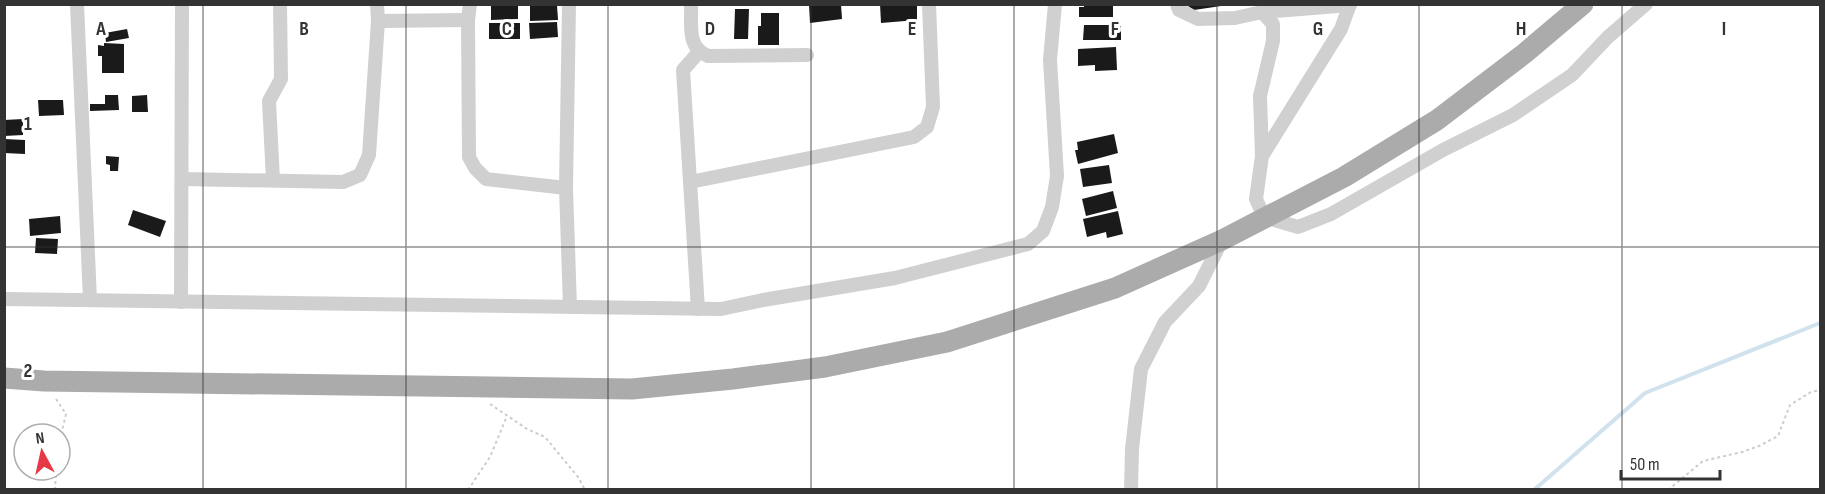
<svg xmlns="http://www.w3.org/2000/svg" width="1825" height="494" viewBox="0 0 1825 494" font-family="'Sofia Sans Condensed',sans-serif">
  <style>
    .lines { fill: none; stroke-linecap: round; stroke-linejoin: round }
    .stream { stroke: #cfe2ee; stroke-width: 4 }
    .building { fill: #1a1a1a }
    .path { stroke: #cdcdcd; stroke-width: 2; stroke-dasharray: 3 3; stroke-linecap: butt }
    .street { stroke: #d0d0d0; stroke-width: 14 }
    .primary { stroke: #ababab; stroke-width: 21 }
    .grid { fill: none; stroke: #333; stroke-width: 1.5; stroke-opacity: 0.55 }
    .grid-label { font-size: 20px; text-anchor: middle; font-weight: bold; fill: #333; stroke: #fff; stroke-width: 6; stroke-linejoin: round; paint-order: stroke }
  </style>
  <rect width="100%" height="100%" fill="#fff"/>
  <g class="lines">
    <!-- stream -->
    <path class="stream" d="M1534,490L1645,393L1820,323"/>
  </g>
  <!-- building -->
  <g class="building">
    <path d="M841,4L842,19L810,23L809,5Z"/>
    <path d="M880,4H917V20L881,23Z"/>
    <path d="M1084,4H1113V17H1079V7H1084Z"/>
    <path d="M1185,4H1220L1221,6L1194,10Z"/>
    <path d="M491,5H518V19L491,20Z"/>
    <path d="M557,5L558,20L530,21V6Z"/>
    <path d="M735,9H749L748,39H734Z"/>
    <path d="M761,13H779V45H758V26H761Z"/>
    <path d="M557,22L558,37L530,39L529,23Z"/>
    <rect x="489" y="23" width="31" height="16"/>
    <path d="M1084,25H1121V40H1083Z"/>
    <path d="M127,29L129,38L106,42L105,33Z"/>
    <path d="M104,43L124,44V73H102V56H98V45L104,46Z"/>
    <path d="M1116,47L1117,70L1095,71V65L1078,66V49Z"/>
    <path d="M105,95H118L119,110L90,111V104H105Z"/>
    <path d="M147,95L148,112H132V96Z"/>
    <path d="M38,100H63L64,115L39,116Z"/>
    <path d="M23,119V135L4,136V120Z"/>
    <path d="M1114,134L1118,153L1078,164L1075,150H1078L1077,142Z"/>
    <path d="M4,139L25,140V154L4,153Z"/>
    <path d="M106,156L119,157L118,171H110V165L106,164Z"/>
    <path d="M1109,165L1112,183L1083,187L1080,169Z"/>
    <path d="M1113,191L1117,208L1086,216L1082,199Z"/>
    <path d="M133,210L166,221L160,237L128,225Z"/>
    <path d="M1118,211L1123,234L1107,238L1106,232L1087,237L1083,219Z"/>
    <path d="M60,216L61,233L30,236L29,219Z"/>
    <path d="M36,238L58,239L57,254L35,253Z"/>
  </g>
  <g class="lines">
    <!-- path -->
    <g class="path">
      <path d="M56,399L66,414L60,440"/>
      <path d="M490,404L527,429L545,437L578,477L585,490"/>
      <path d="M55,490L56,470"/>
      <path d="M468,490L490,457L507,416"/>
      <path d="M1668,490L1703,461L1742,452L1759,446L1778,436L1790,405L1811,392L1820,390"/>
    </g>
    <!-- street -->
    <g class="street">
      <path d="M77,4L90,300"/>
      <path d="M470,4L468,20L469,157L475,168L486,179L566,188"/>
      <path d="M569,4L566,188L570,307"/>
      <path d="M691,4C692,25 686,47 708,56L807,55"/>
      <path d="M1177,4L1179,10L1198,19L1235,18L1262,12L1350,5"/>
      <path d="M1262,12L1273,24V41L1260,96L1262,156L1256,199L1264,217L1298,227L1331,214L1443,150L1513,115L1572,75L1608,37L1646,4"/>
      <path d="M378,21L468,20"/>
      <path d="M1262,156L1341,29L1350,4"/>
      <path d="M182,179L343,182L360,175L369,155L378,21L377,4"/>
      <path d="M273,180L269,101L281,79L280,4"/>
      <path d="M690,182L914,137L927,127L933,107L929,4"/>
      <path d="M4,299L721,309L763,300L895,278L1028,244L1043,231L1052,207L1057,176L1050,60L1055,4"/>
      <path d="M181,302L182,4"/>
      <path d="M698,309L683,70L699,52"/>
      <path d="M1131,490L1132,449L1141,369L1165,322L1199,286L1222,240"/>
    </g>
    <!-- primary -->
    <path class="primary" d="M4,378L44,381L632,389L733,379L825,367L947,342L1115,288L1222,240L1344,177L1437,120L1525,53L1583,4"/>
  </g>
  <!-- grid -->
  <path class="grid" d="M203,4V490M406,4V490M608,4V490M811,4V490M1014,4V490M1217,4V490M1419,4V490M1622,4V490M4,247H1820"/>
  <g class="grid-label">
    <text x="101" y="35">A</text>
    <text x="304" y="35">B</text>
    <text x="507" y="35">C</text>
    <text x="710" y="35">D</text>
    <text x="912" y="35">E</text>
    <text x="1115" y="35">F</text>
    <text x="1318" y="35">G</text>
    <text x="1521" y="35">H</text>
    <text x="1724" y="35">I</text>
    <text x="28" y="130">1</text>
    <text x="28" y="377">2</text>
  </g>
  <!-- border -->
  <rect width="1825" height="494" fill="none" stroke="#333333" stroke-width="12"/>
  <!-- north arrow -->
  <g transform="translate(42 452) rotate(352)"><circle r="28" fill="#ffffff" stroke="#adadad" stroke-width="1.5"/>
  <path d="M0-4.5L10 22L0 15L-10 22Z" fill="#e63946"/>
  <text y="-9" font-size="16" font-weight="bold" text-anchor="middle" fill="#333333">N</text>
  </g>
  <!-- scale -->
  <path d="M1621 470v9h99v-9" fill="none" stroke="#333333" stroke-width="3"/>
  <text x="1630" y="470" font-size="18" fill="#333333" stroke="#ffffff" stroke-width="4.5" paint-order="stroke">50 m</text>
</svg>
